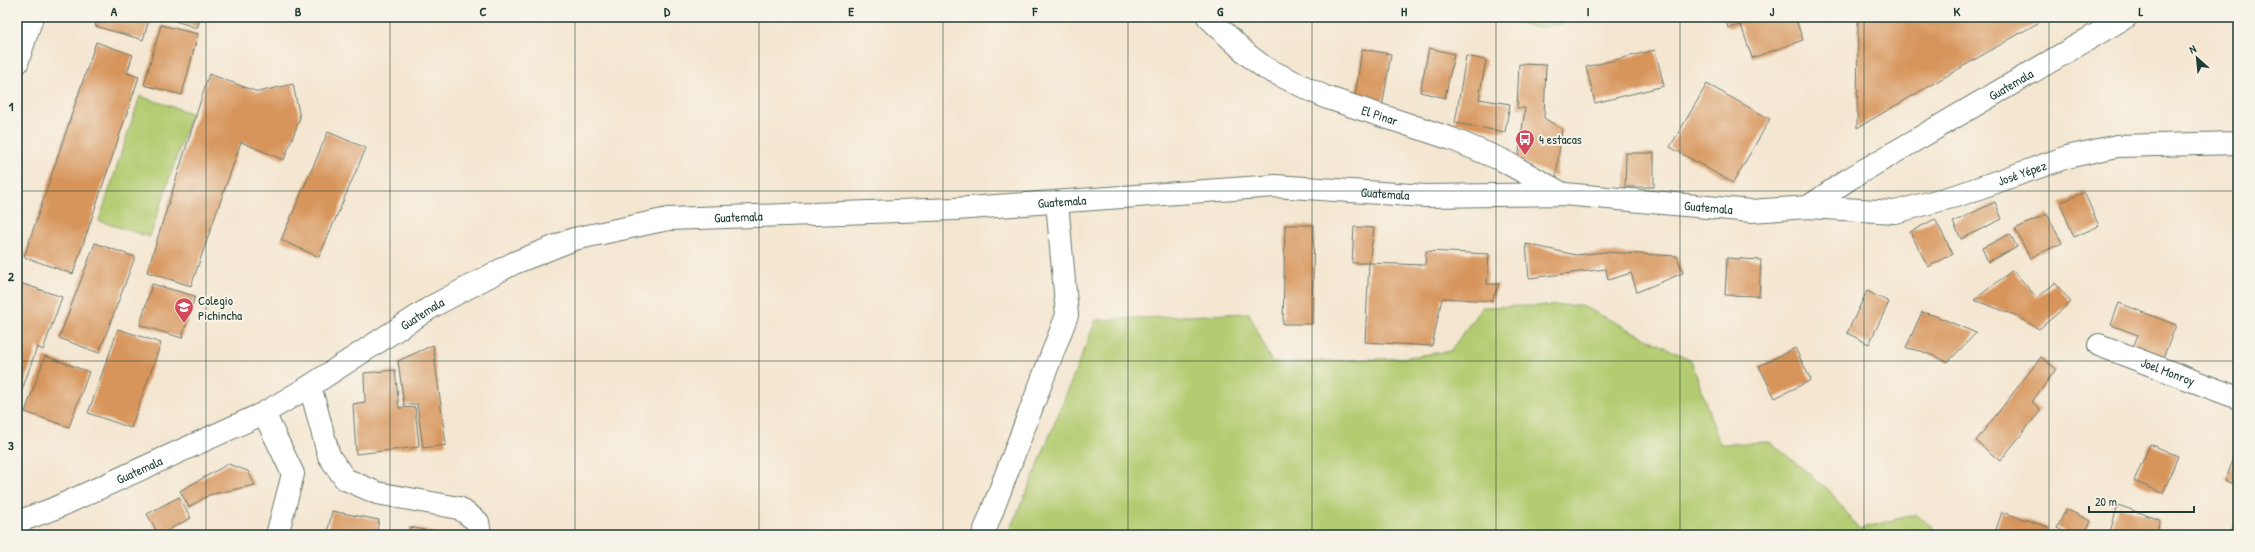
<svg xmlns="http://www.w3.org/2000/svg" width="2255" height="552" viewBox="0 0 2255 552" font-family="'Patrick Hand',sans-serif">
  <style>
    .green { fill: #b3cc71; stroke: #698452 }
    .building { fill: #d7955c }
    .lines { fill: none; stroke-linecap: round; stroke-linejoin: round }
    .minor-casing { stroke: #6a786b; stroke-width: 24 }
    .minor { stroke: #fff; stroke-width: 22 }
    .grid { fill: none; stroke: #1f3d34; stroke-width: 1; stroke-opacity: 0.55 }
    .labels { text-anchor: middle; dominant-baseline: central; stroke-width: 4; stroke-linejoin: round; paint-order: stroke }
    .street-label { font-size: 13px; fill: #1f3d34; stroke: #f7f3e8 }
    .poi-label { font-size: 13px; fill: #1f3d34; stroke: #f7f3e8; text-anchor: start }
    .neatline { fill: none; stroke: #1f3d34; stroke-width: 1.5 }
    .grid-label { font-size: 13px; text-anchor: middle; font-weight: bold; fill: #1f3d34 }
  </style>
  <rect width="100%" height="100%" fill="#f7f3e8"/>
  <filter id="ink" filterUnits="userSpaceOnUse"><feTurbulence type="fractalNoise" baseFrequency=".025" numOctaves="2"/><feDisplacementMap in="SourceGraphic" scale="8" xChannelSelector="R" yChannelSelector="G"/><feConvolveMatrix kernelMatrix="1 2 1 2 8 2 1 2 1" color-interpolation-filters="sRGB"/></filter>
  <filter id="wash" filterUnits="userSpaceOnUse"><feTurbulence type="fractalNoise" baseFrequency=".012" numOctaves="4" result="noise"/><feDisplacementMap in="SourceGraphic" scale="16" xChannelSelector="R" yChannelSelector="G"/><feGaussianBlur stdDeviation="0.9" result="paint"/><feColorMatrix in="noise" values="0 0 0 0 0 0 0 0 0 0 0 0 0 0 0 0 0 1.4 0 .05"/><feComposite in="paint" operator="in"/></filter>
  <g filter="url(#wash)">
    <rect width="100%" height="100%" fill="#f4e6d0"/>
    <!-- green -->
    <g class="green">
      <path d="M1498,17H1599L1537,28Z"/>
      <path d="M140,96L191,113L150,237L99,221Z"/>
      <path d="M1580,305L1691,360L1720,444L1770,442L1829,490L1859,529L1916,514L1942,535H1007L1031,482L1096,320L1249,313L1272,363L1402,358L1450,351L1482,307Z"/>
    </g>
    <g id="blocks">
      <!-- building -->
      <g class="building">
        <path d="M98,17H150L143,40L95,26Z"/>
        <path d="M163,17H201L197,28Z"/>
        <path d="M1725,17H1795L1803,40L1752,58L1741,25L1728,28Z"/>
        <path d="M1858,17H2048L1857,128Z"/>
        <path d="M161,25L198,34L182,95L144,85Z"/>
        <path d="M96,42L133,55L127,73L139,77L73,274L24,257Z"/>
        <path d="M1429,48L1454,54L1445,98L1420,92Z"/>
        <path d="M1362,49L1391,54L1382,108L1354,104Z"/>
        <path d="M1655,50L1664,86L1595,103L1586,67Z"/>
        <path d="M1466,56L1486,60L1479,99L1510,104L1505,132L1455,123Z"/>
        <path d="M1519,64L1546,65L1544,118L1562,129L1556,177L1518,160L1525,108H1517Z"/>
        <path d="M209,74L258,92L293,84L300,118L284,160L241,142L191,286L147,272Z"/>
        <path d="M1707,84L1770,119L1733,183L1670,147Z"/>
        <path d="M328,132L366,148L319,257L281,240Z"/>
        <path d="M1626,153H1654V187H1625Z"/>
        <path d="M2084,192L2099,226L2074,237L2060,203Z"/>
        <path d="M1995,202L2002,219L1961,239L1953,222Z"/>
        <path d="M2047,214L2062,243L2030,258L2015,229Z"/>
        <path d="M1935,219L1953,254L1928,267L1910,232Z"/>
        <path d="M1285,225H1314L1312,324H1283Z"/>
        <path d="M1354,227L1374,228L1369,263H1352Z"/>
        <path d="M2010,234L2017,247L1988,262L1982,248Z"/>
        <path d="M95,243L135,257L99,353L59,338Z"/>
        <path d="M1526,244L1576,255L1604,252L1677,256L1683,273L1637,292L1631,273L1608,280L1606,269L1529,278Z"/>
        <path d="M1426,251L1489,254L1487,284H1499L1492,301L1442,298L1432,346L1365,342L1369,263L1425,265Z"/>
        <path d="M1727,258L1761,260L1759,296L1725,295Z"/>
        <path d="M2013,270L2037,298L2055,283L2071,302L2039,329L2015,315L1974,300Z"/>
        <path d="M17,282L62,297L43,350L37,347L17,404Z"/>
        <path d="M152,284L195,296L182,338L140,325Z"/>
        <path d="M1867,291L1889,302L1869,344L1847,333Z"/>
        <path d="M2119,303L2176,325L2160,366L2130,355L2138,335L2111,325Z"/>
        <path d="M1922,312L1936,316L1976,333L1948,362L1921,351L1906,348Z"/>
        <path d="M118,329L161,343L131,428L88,413Z"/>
        <path d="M433,345L446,445L423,448L417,404L404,405L398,361Z"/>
        <path d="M1795,348L1811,380L1775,398L1759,366Z"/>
        <path d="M45,356L89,372L69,427L25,412Z"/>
        <path d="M2041,357L2056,369L2032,402L2041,410L2000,461L1976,441Z"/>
        <path d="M395,370L399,408L415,407L419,447L356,454L353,404L365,402L364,373Z"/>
        <path d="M2150,444L2178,456L2163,493L2134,481Z"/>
        <path d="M2238,449V486L2225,480Z"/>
        <path d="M228,464L248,471L255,485L209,495L189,507L180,491Z"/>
        <path d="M179,497L191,518L159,535L147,514Z"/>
        <path d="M2118,505L2160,520L2155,535H2109Z"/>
        <path d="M2066,509L2091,521L2084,535H2071L2057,528Z"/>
        <path d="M332,511L379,520L376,535H327Z"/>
        <path d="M2002,512L2048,527L2046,535H1994Z"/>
        <path d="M2238,516V535H2230Z"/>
        <path d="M410,527L442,534V535H408Z"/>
        <path d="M94,531V535H69L68,533Z"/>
      </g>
    </g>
  </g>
  <g filter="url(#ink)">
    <use href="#blocks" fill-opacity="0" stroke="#6a786b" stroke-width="1"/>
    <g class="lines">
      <defs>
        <g id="minor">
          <path id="s1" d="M1208,17L1248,55L1265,68L1325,97L1452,139L1502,160L1563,194"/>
          <path d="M17,63L32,17"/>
          <path id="s2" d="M1808,207L1849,179L2126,17"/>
          <path id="s3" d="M2099,345L2238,398"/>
          <path d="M310,386L329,456L345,479L377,493L459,508L478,522L480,535"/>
          <path d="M264,413L293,474L277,535"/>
          <path id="s4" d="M17,522L53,509L264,413L310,386L433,306L514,263L574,239L668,219L955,209L1275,186L1426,196L1564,194L1751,211L1808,207L1895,212L1959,195L2067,157L2117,146L2238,143"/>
          <path d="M983,535L1067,315L1057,202"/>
        </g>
      </defs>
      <!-- minor casing -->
      <use href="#minor" class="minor-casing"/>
      <!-- minor -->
      <use href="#minor" class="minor"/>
    </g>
  </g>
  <!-- grid -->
  <path class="grid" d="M206,17V535M390,17V535M575,17V535M759,17V535M943,17V535M1128,17V535M1312,17V535M1496,17V535M1680,17V535M1864,17V535M2049,17V535M17,191H2238M17,361H2238"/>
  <!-- icons -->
  <defs>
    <symbol id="bus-pin" viewBox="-11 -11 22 30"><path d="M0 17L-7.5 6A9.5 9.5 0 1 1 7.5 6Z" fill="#d1495b" stroke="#f7f3e8"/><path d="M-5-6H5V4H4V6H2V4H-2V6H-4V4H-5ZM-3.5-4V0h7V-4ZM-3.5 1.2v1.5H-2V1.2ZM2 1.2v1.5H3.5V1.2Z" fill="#fff"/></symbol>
    <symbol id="school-pin" viewBox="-11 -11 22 30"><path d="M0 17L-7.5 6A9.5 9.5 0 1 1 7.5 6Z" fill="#d1495b" stroke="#f7f3e8"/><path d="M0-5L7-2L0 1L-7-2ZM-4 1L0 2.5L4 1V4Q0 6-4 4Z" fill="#fff"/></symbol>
  </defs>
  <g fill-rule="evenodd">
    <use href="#bus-pin" x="1514" y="128" width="22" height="30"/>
    <use href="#school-pin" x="173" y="296" width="22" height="30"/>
  </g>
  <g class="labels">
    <!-- street labels -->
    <g class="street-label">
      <text stroke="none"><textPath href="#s2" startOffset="237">Guatemala</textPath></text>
      <text stroke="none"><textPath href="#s1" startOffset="201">El Pinar</textPath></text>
      <text stroke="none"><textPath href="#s4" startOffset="2085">José Yépez</textPath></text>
      <text stroke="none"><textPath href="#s4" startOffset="1441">Guatemala</textPath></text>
      <text stroke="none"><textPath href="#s4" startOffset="1117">Guatemala</textPath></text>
      <text stroke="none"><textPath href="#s4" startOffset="1765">Guatemala</textPath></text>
      <text stroke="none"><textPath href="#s4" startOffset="793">Guatemala</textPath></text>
      <text stroke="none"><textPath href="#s4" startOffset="457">Guatemala</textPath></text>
      <text stroke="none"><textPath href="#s3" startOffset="74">Joel Monroy</textPath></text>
      <text stroke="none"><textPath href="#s4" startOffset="133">Guatemala</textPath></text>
    </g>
    <!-- poi labels -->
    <g class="poi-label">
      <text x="1539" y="139">4 estacas</text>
      <text x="198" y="300">Colegio<tspan x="198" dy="15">Pichincha</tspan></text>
    </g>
  </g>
  <!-- margin -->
  <rect width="2255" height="552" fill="none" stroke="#f7f3e8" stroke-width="44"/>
  <!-- north arrow -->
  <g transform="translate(2197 58) rotate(333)" stroke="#f7f3e8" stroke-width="3" paint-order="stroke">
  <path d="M0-3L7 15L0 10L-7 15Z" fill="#1f3d34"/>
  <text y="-6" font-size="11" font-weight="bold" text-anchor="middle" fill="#1f3d34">N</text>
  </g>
  <!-- scale -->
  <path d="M2089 506v6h105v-6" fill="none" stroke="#1f3d34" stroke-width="2"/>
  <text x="2095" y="506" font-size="12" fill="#1f3d34" stroke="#f7f3e8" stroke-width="3" paint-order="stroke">20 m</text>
  <rect x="22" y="22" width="2211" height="508" class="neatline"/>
  <g class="grid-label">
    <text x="114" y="16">A</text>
    <text x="298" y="16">B</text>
    <text x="483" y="16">C</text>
    <text x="667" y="16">D</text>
    <text x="851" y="16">E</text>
    <text x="1035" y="16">F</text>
    <text x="1220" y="16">G</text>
    <text x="1404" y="16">H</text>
    <text x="1588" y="16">I</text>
    <text x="1772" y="16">J</text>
    <text x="1957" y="16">K</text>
    <text x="2141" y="16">L</text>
    <text x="11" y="111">1</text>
    <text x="11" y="281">2</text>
    <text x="11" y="450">3</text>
  </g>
</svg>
